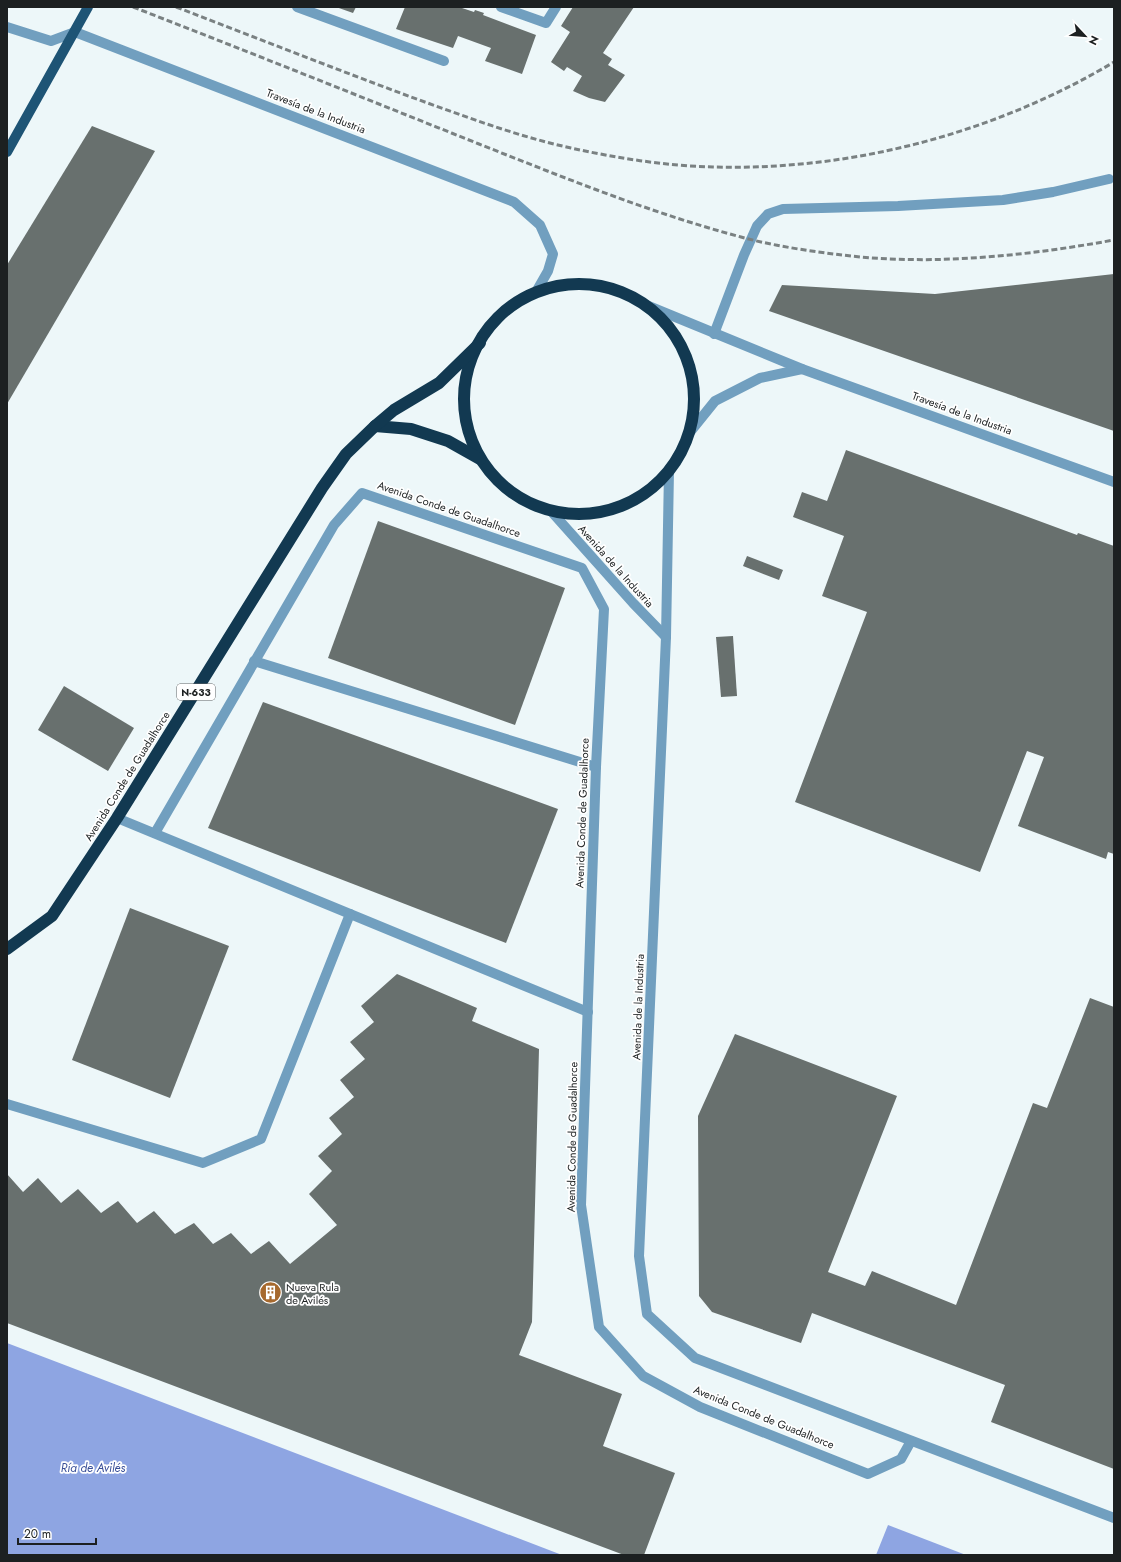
<svg xmlns="http://www.w3.org/2000/svg" width="1121" height="1562" viewBox="0 0 1121 1562" font-family="Jost,sans-serif">
  <style>
    .water { fill: #8ea5e2 }
    .building { fill: #68706e }
    .lines { fill: none; stroke-linecap: round; stroke-linejoin: round }
    .minor { stroke: #719fbf; stroke-width: 10 }
    .major { stroke: #1e5475; stroke-width: 10 }
    .highway { stroke: #123951; stroke-width: 12 }
    .rail { stroke: #7a8182; stroke-width: 3; stroke-dasharray: 6 3; stroke-linecap: butt }
    .labels { text-anchor: middle; dominant-baseline: central; stroke-width: 3.5; stroke-linejoin: round; paint-order: stroke }
    .shield { fill: #fff; stroke: #606364; stroke-width: 1 }
    .shield-label { font-size: 10px; font-weight: bold; fill: #1c2021 }
    .street-label { font-size: 11px; fill: #1c2021; stroke: #fff }
    .poi-label { font-size: 11px; fill: #1c2021; stroke: #fff; text-anchor: start }
    .water-label { font-size: 12px; font-style: italic; fill: #394f98; stroke: #fff }
  </style>
  <rect width="100%" height="100%" fill="#edf7f9"/>
  <!-- water -->
  <g class="water">
    <path d="M7,1343L562,1555H7Z"/>
    <path d="M888,1525L966,1555H876Z"/>
  </g>
  <!-- building -->
  <g class="building">
    <path d="M336,7H356L353,13Z"/>
    <path d="M405,7H459L474,12L475,10L484,13L483,15L536,35L522,74L485,61L491,48L458,36L453,48L396,29Z"/>
    <path d="M573,7H634L603,53L612,59L608,65L625,75L605,102L589,98L573,91L582,76L567,67L564,71L551,62L570,32L561,26Z"/>
    <path d="M92,126L155,151L7,404V265Z"/>
    <path d="M1114,274V431L769,311L782,285L935,294Z"/>
    <path d="M846,450L1077,535L1078,533L1114,546V854L1108,852L1106,859L1018,826L1044,757L1027,751L980,872L795,802L867,612L822,596L844,536L793,517L802,492L827,501Z"/>
    <path d="M378,521L565,588L515,725L328,658Z"/>
    <path d="M747,556L783,570L779,580L743,566Z"/>
    <path d="M733,636L737,696L721,697L716,637Z"/>
    <path d="M64,686L134,728L108,771L38,730Z"/>
    <path d="M263,702L558,809L506,943L208,828Z"/>
    <path d="M130,908L229,946L170,1098L72,1060Z"/>
    <path d="M397,974L477,1008L472,1021L539,1049L532,1322L519,1355L622,1394L603,1446L675,1473L644,1555H624L7,1323V1174L23,1192L38,1178L61,1203L78,1189L101,1213L118,1201L137,1223L154,1211L175,1234L194,1223L213,1244L231,1233L251,1254L269,1241L290,1264L337,1225L309,1194L332,1171L318,1156L342,1134L329,1118L354,1097L340,1080L365,1059L350,1042L374,1022L361,1006Z"/>
    <path d="M1090,998L1114,1007V1469L991,1422L1005,1385L812,1313L801,1343L712,1312L699,1296L698,1116L735,1034L897,1096L828,1272L865,1286L872,1271L956,1305L1033,1103L1047,1108Z"/>
  </g>
  <g class="lines">
    <!-- minor -->
    <g class="minor">
      <path d="M297,7L444,61"/>
      <path d="M501,7L546,23L556,7"/>
      <path d="M7,27L51,41L75,32L514,202L540,225L553,254L548,271L536,292"/>
      <path d="M646,305L802,369L1114,482"/>
      <path d="M714,334L744,255L757,226L768,214L783,209L898,206L1003,200L1053,192L1109,179"/>
      <path d="M690,432L715,401L760,378L802,369"/>
      <path d="M669,471L666,637L639,1256L647,1314L695,1358L1114,1518"/>
      <path d="M550,510L633,603L666,637"/>
      <path d="M254,661L596,767"/>
      <path d="M117,818L588,1012"/>
      <path d="M155,833L334,525L362,493L582,568L604,609L596,767L581,1205L599,1327L643,1376L700,1407L868,1474L901,1459L911,1441"/>
      <path d="M7,1104L203,1163L261,1139L350,914"/>
    </g>
    <!-- major -->
    <path class="major" d="M7,152L88,7"/>
    <!-- highway -->
    <g class="highway">
      <circle cx="579" cy="399" r="115"/>
      <path d="M375,426L411,429L448,441L480,459"/>
      <path d="M7,949L52,916L117,818L322,488L346,454L375,426L394,410L439,383L480,343"/>
    </g>
    <!-- rail -->
    <g class="rail">
      <path d="M133,7C249,52 364,98 479,144C565,178 651,213 741,237C774,246 809,251 842,255C932,266 1025,256 1114,240"/>
      <path d="M176,7C254,37 333,68 411,97C464,116 516,136 571,148C616,158 667,166 713,167C852,171 995,133 1114,62"/>
    </g>
  </g>
  <!-- icons -->
  <defs>
    <symbol id="building-disc" viewBox="-11 -11 22 22"><circle r="9.5" fill="#a6692e" stroke="#fff"/><path d="M-4-6H4V6H1V3H-1V6H-4ZM-2.5-4.3h1.7v1.8h-1.7ZM.8-4.3h1.7v1.8H.8ZM-2.5-1h1.7V.8h-1.7ZM.8-1h1.7V.8H.8Z" fill="#fff"/></symbol>
  </defs>
  <g fill-rule="evenodd">
    <use href="#building-disc" x="258" y="1280" width="25" height="25"/>
  </g>
  <g class="labels">
    <!-- shield labels -->
    <rect class="shield" x="177" y="684" width="38" height="16" rx="3"/>
    <g class="shield-label">
      <text x="196" y="692">N-633</text>
    </g>
    <!-- street labels -->
    <g class="street-label">
      <text transform="translate(316 111) rotate(21)">Travesía de la Industria</text>
      <text transform="translate(962 413) rotate(20)">Travesía de la Industria</text>
      <text transform="translate(449 509) rotate(19)">Avenida Conde de Guadalhorce</text>
      <text transform="translate(616 566) rotate(48)">Avenida de la Industria</text>
      <text transform="translate(127 776) rotate(-58)">Avenida Conde de Guadalhorce</text>
      <text transform="translate(582 813) rotate(-88)">Avenida Conde de Guadalhorce</text>
      <text transform="translate(638 1007) rotate(-88)">Avenida de la Industria</text>
      <text transform="translate(572 1137) rotate(-89)">Avenida Conde de Guadalhorce</text>
      <text transform="translate(764 1417) rotate(22)">Avenida Conde de Guadalhorce</text>
    </g>
    <!-- poi labels -->
    <g class="poi-label">
      <text x="286" y="1287">Nueva Rula<tspan x="286" dy="13">de Avilés</tspan></text>
    </g>
    <!-- water labels -->
    <g class="water-label">
      <text x="93" y="1468">Ría de Avilés</text>
    </g>
  </g>
  <!-- border -->
  <rect width="1121" height="1562" fill="none" stroke="#1c2021" stroke-width="16"/>
  <!-- north arrow -->
  <g transform="translate(1085 36) rotate(116)" stroke="#ffffff" stroke-width="3" paint-order="stroke">
  <path d="M0-3L7 15L0 10L-7 15Z" fill="#1c2021"/>
  <text y="-6" font-size="11" font-weight="bold" text-anchor="middle" fill="#1c2021">N</text>
  </g>
  <!-- scale -->
  <path d="M18 1538v6h78v-6" fill="none" stroke="#1c2021" stroke-width="2"/>
  <text x="24" y="1538" font-size="12" fill="#1c2021" stroke="#ffffff" stroke-width="3" paint-order="stroke">20 m</text>
</svg>
